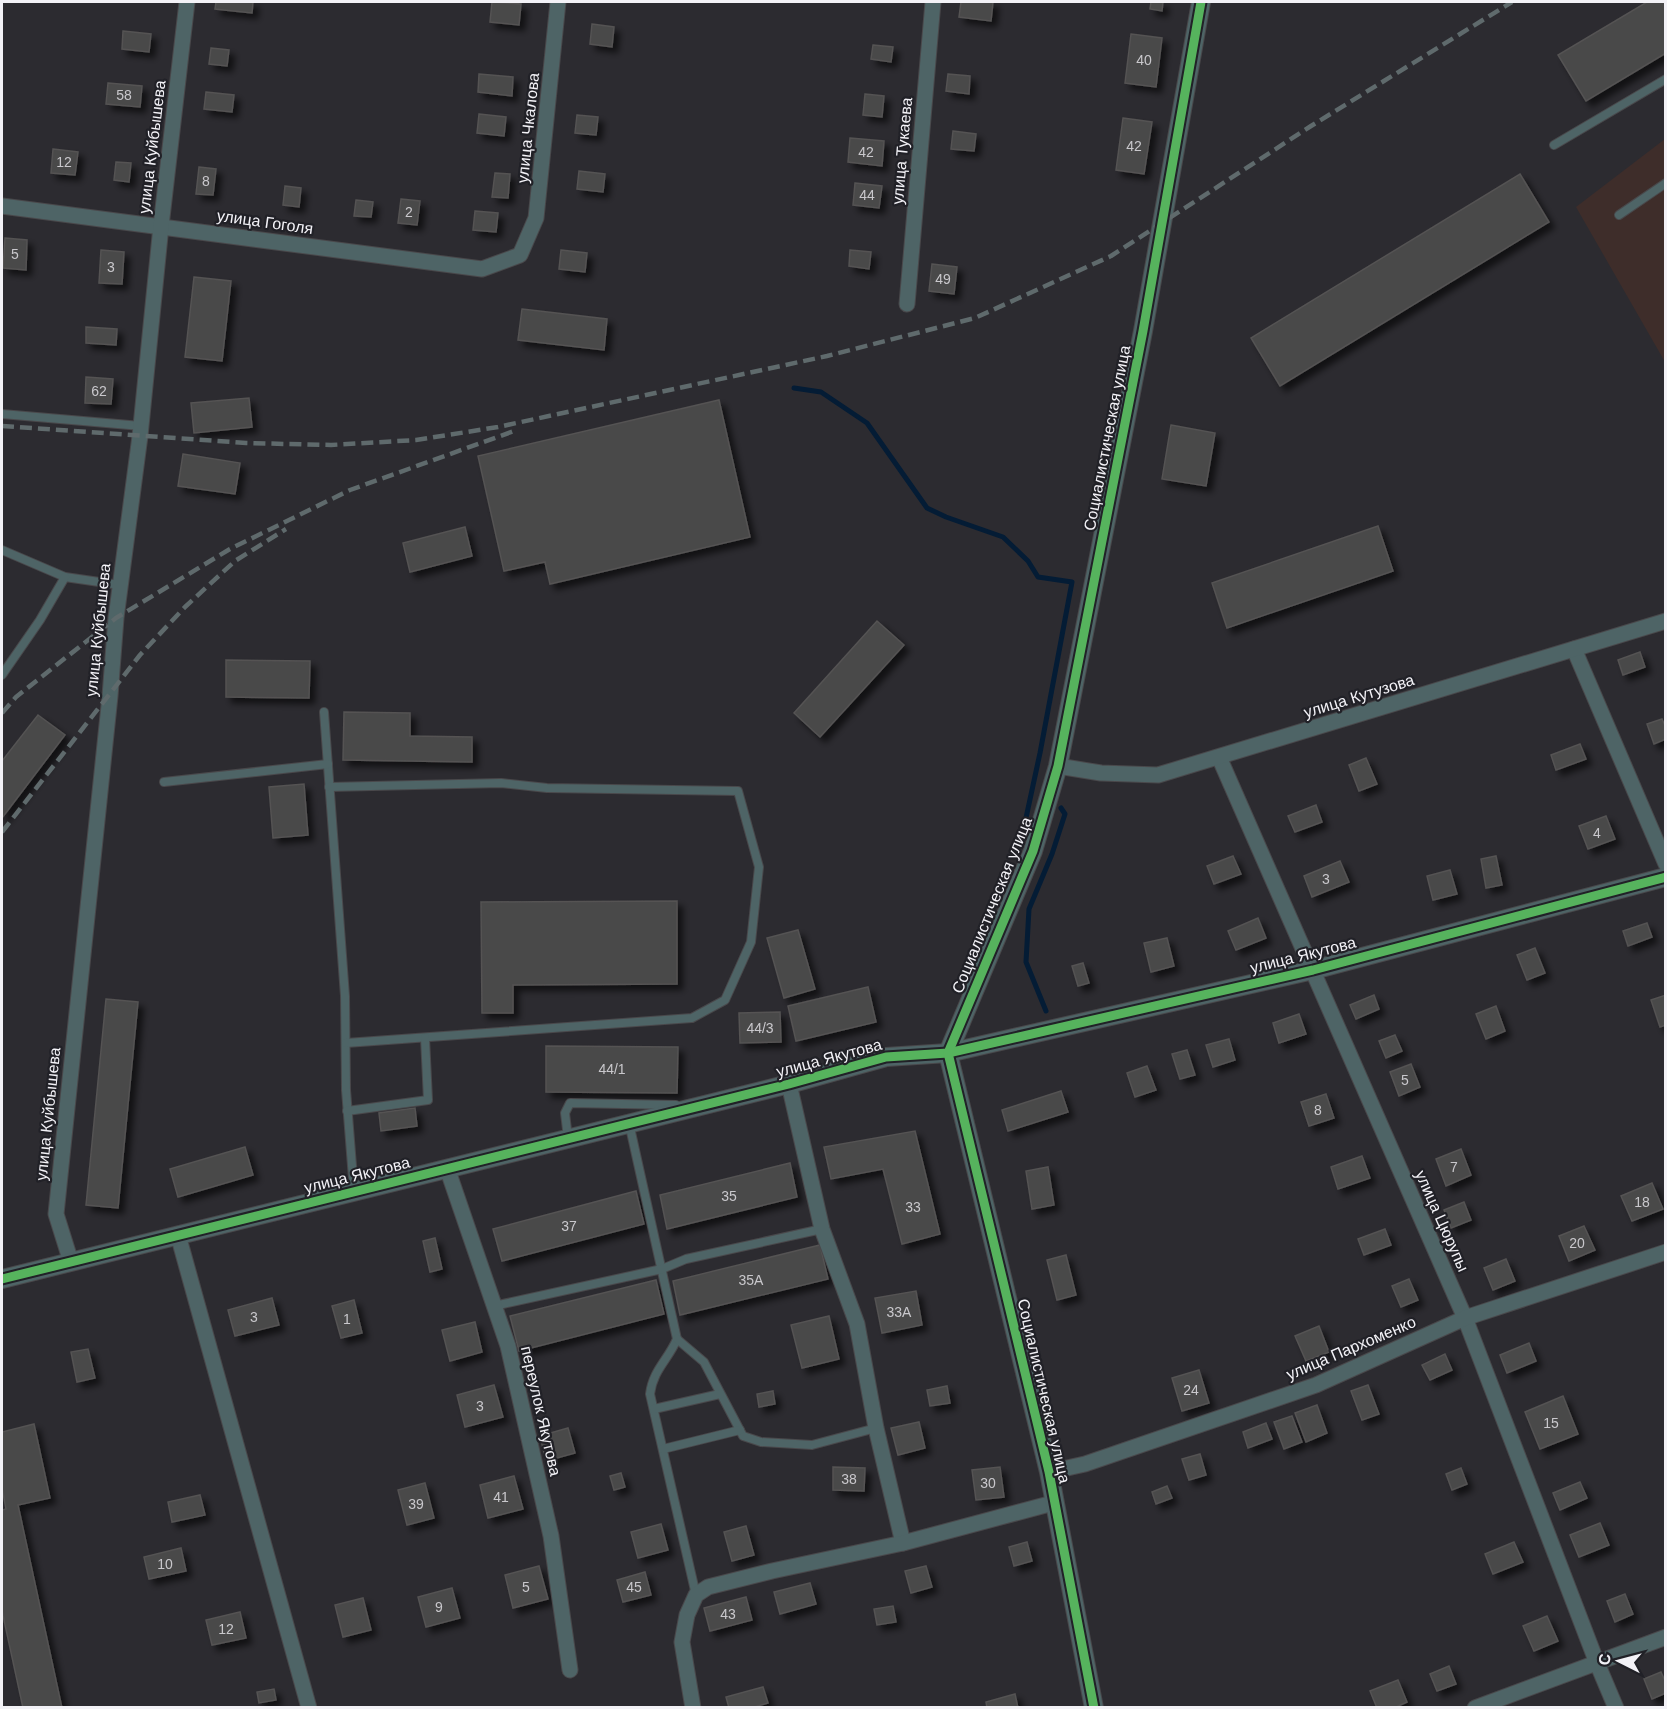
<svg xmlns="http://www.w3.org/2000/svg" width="1667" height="1709" viewBox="0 0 1667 1709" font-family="Arial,sans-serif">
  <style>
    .industrial { fill: #3e2d2a }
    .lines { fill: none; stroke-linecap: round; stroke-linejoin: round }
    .stream { stroke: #041c35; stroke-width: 5 }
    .building { fill: #4a494a; stroke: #545353; stroke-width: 1.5; filter: url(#shadow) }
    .service-casing { stroke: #49484b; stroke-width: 10 }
    .minor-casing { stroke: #49484b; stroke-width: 17 }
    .tertiary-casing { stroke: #49484b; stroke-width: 20 }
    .service { stroke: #4e6466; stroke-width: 8 }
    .minor { stroke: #4e6466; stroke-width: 15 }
    .tertiary { stroke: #4e6466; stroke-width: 18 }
    .rail { stroke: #5f6a6c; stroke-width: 4.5; stroke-dasharray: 12 6; stroke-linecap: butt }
    .cycleway-casing { stroke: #212127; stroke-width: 13 }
    .cycleway { stroke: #56b35d; stroke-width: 9 }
    .labels { text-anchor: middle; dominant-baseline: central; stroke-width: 4.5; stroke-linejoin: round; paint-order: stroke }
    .number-label { font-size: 14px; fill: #c9c8cc }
    .street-label { font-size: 16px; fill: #f3f2f7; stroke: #212127 }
  </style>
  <defs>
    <filter id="shadow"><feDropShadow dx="5.5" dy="5.5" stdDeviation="3" flood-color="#0009"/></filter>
  </defs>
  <rect width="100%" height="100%" fill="#2c2b30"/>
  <!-- industrial -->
  <path class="industrial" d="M1665,139V362L1576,207Z"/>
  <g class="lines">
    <!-- stream -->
    <g class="stream">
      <path d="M794,388L821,392L867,423L927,508L946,517L1003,537L1028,561L1038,577L1072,582L1040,753L1021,841"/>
      <path d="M1046,1011L1026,962L1029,909L1052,854L1065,814L1061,808"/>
    </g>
  </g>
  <!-- building -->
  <g class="building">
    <path d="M216,2H253L252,13L215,9Z"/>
    <path d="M492,2L521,4L519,25L490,22Z"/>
    <path d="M961,2H993L991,21L959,17Z"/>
    <path d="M1151,2H1163L1162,11L1150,9Z"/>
    <path d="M1647,2H1666V53L1586,101L1558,55Z"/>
    <path d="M592,24L614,27L612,47L590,44Z"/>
    <path d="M123,31L151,34L149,52L122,49Z"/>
    <path d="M1131,34L1162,38L1156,87L1125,83Z"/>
    <path d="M873,45L893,47L891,62L871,59Z"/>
    <path d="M211,48L229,50L227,66L209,64Z"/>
    <path d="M479,74L513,77L512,96L478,92Z"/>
    <path d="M948,74L970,76L969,94L946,91Z"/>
    <path d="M108,83L142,86L140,107L106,104Z"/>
    <path d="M206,92L234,95L232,112L204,109Z"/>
    <path d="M865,94L884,96L882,117L863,115Z"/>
    <path d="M479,114L506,117L504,136L477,133Z"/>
    <path d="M577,115L598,117L596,135L575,133Z"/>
    <path d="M1123,118L1152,122L1144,174L1116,170Z"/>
    <path d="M953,131L976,134L974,151L951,149Z"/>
    <path d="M850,138L884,141L882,166L848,162Z"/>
    <path d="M53,149L78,152L75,175L51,173Z"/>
    <path d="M116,162L131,163L129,182L114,180Z"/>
    <path d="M199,167L216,169L213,195L196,194Z"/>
    <path d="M579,171L605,174L603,192L577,189Z"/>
    <path d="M495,173L510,174L508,198L492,197Z"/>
    <path d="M1520,174L1549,222L1280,386L1251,338Z"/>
    <path d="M855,183L882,186L879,208L853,205Z"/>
    <path d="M285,186L301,188L299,207L283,205Z"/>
    <path d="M401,199L420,201L417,225L398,223Z"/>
    <path d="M356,200L373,202L371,217L354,216Z"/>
    <path d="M475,211L498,213L496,232L473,230Z"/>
    <path d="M5,238L27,240L26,270L3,268Z"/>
    <path d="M101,250L124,252L122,284L99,283Z"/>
    <path d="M561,250L587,253L585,272L559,269Z"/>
    <path d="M850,250L871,252L869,269L849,266Z"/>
    <path d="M932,264L957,267L954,294L929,291Z"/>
    <path d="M194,277L231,281L222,361L185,357Z"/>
    <path d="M522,309L607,319L604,350L518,340Z"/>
    <path d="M86,327L117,329L116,345L86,343Z"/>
    <path d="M86,377L113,379L111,404L85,403Z"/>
    <path d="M249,398L252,427L194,433L191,403Z"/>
    <path d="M719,400L750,537L550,584L545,562L504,571L478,456Z"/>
    <path d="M1171,425L1215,433L1206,486L1162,479Z"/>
    <path d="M183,454L240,463L235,494L178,486Z"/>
    <path d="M1378,526L1393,571L1227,628L1212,583Z"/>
    <path d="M465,527L472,556L410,572L403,543Z"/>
    <path d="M877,621L904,645L820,737L794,713Z"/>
    <path d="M1640,652L1645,667L1623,675L1618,660Z"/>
    <path d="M226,660L310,661L309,698L226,697Z"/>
    <path d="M344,712L410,713V736L472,737V762L343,760Z"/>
    <path d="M38,715L65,735L2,818V761Z"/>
    <path d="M1662,719L1666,728V739L1654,744L1647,724Z"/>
    <path d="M1580,744L1586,759L1556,770L1551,755Z"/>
    <path d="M1366,758L1377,784L1359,791L1349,765Z"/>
    <path d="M304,784L308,835L273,838L269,787Z"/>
    <path d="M1316,805L1322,822L1295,832L1288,816Z"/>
    <path d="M1606,816L1615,839L1588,849L1579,826Z"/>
    <path d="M1233,856L1241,874L1214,884L1207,866Z"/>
    <path d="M1496,856L1502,885L1486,888L1481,859Z"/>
    <path d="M1340,861L1349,882L1312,897L1304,876Z"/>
    <path d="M1450,870L1457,894L1433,900L1427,876Z"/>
    <path d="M677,901V984L513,985V1013H482L481,902Z"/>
    <path d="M1258,918L1266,938L1236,950L1228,931Z"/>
    <path d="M1647,923L1652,937L1628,946L1623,931Z"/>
    <path d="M798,930L815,989L784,998L767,938Z"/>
    <path d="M1167,938L1174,966L1151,972L1144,943Z"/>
    <path d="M1535,948L1545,973L1527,980L1517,955Z"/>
    <path d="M1083,963L1089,983L1078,986L1072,966Z"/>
    <path d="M868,987L876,1022L796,1041L788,1006Z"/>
    <path d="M1374,995L1379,1009L1356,1019L1350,1005Z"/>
    <path d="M1666,995V1025L1660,1027L1651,1000Z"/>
    <path d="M106,999L138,1002L118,1208L86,1205Z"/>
    <path d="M1496,1006L1505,1031L1486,1039L1476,1014Z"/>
    <path d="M780,1012L781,1042L740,1043L739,1013Z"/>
    <path d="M1299,1014L1306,1034L1279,1043L1273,1023Z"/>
    <path d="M1395,1035L1402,1051L1386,1058L1379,1041Z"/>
    <path d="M1229,1039L1235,1060L1213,1067L1206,1045Z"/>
    <path d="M546,1046L678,1047L677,1093L546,1092Z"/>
    <path d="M1187,1050L1195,1075L1180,1079L1172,1054Z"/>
    <path d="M1411,1064L1420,1087L1399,1096L1390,1072Z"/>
    <path d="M1147,1066L1156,1090L1135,1097L1127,1073Z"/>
    <path d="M1061,1091L1068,1112L1008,1131L1002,1110Z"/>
    <path d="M1326,1094L1334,1118L1309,1126L1301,1102Z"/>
    <path d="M415,1108L417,1126L381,1131L379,1113Z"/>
    <path d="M915,1131L940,1234L902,1244L883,1169L831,1179L824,1147Z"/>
    <path d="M245,1147L253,1175L178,1197L170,1169Z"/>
    <path d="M1461,1149L1471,1175L1446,1186L1436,1159Z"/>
    <path d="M1362,1156L1370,1178L1338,1189L1331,1167Z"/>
    <path d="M790,1163L797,1197L667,1229L660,1195Z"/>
    <path d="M1048,1167L1054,1205L1032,1209L1026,1171Z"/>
    <path d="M1652,1183L1663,1209L1632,1221L1621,1196Z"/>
    <path d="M636,1191L644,1224L502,1261L493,1229Z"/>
    <path d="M1464,1202L1471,1220L1451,1228L1444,1210Z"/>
    <path d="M1584,1226L1595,1250L1569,1261L1559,1236Z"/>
    <path d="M1385,1229L1391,1245L1364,1255L1358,1239Z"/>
    <path d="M435,1238L442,1269L430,1272L423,1241Z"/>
    <path d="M820,1245L828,1279L680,1315L673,1281Z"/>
    <path d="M1066,1255L1076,1295L1057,1300L1047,1260Z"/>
    <path d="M1506,1259L1515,1281L1493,1290L1484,1268Z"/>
    <path d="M1409,1279L1418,1300L1401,1307L1392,1286Z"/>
    <path d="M656,1280L664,1314L519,1351L510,1316Z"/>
    <path d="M916,1291L922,1325L882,1333L875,1298Z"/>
    <path d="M272,1298L279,1325L235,1336L228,1310Z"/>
    <path d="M354,1300L362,1333L341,1338L332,1306Z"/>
    <path d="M829,1316L839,1359L802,1368L791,1325Z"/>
    <path d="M475,1322L482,1352L450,1361L442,1330Z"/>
    <path d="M1319,1326L1329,1352L1306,1361L1295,1336Z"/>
    <path d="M1529,1343L1536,1361L1507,1373L1500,1355Z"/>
    <path d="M88,1349L95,1378L77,1382L71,1352Z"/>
    <path d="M1445,1354L1452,1370L1430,1380L1422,1365Z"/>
    <path d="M1199,1370L1209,1403L1182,1411L1172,1378Z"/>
    <path d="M494,1385L503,1417L465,1427L457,1395Z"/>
    <path d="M1368,1385L1379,1414L1362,1420L1351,1391Z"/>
    <path d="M947,1386L950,1403L930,1406L927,1390Z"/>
    <path d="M773,1391L775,1404L759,1407L757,1394Z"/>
    <path d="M1563,1396L1578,1434L1540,1449L1525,1412Z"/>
    <path d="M1317,1405L1327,1433L1306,1442L1295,1413Z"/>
    <path d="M1292,1416L1302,1442L1284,1449L1274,1422Z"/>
    <path d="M919,1422L925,1448L898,1455L891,1428Z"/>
    <path d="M1266,1423L1272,1439L1248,1448L1243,1432Z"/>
    <path d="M34,1424L50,1498L18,1505L62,1708H23L2,1611V1510L6,1509L2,1488V1432Z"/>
    <path d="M568,1428L575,1453L546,1461L540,1436Z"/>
    <path d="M1200,1454L1206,1475L1189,1480L1182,1459Z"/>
    <path d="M833,1467L865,1468L864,1491L833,1490Z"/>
    <path d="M1000,1467L1004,1497L976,1500L972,1470Z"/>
    <path d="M1461,1468L1467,1484L1452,1490L1446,1474Z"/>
    <path d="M621,1473L625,1487L614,1490L610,1476Z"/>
    <path d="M514,1476L523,1509L488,1518L480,1485Z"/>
    <path d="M1580,1482L1587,1498L1560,1510L1553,1493Z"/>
    <path d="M425,1483L434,1518L407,1525L398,1490Z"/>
    <path d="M1167,1486L1172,1498L1156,1504L1152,1492Z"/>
    <path d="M200,1495L205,1515L172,1522L168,1502Z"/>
    <path d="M1600,1523L1609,1545L1579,1557L1570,1535Z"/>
    <path d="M661,1524L668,1550L638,1558L631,1532Z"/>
    <path d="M746,1526L754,1555L732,1561L724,1532Z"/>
    <path d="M1027,1542L1032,1561L1014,1566L1009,1547Z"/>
    <path d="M1514,1542L1523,1562L1493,1574L1485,1554Z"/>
    <path d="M181,1548L186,1571L149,1579L144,1557Z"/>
    <path d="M539,1566L548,1599L513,1608L505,1575Z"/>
    <path d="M926,1566L932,1587L911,1593L905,1571Z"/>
    <path d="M645,1572L651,1595L623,1602L617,1580Z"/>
    <path d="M810,1583L816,1604L780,1614L774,1592Z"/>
    <path d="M452,1588L460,1618L426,1627L418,1597Z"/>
    <path d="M1625,1594L1633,1614L1615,1622L1607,1601Z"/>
    <path d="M746,1597L752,1620L710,1631L704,1608Z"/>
    <path d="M363,1598L371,1630L343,1637L335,1605Z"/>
    <path d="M893,1606L896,1622L877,1625L874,1609Z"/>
    <path d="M240,1612L246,1638L212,1645L206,1620Z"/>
    <path d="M1547,1616L1558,1641L1534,1651L1523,1626Z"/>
    <path d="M1449,1666L1456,1684L1437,1691L1430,1674Z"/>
    <path d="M1661,1672L1666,1683V1693L1652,1699L1644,1679Z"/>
    <path d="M1398,1680L1407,1702L1394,1708H1377L1370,1691Z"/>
    <path d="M763,1687L768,1703L751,1708H729L726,1697Z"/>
    <path d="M274,1689L276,1700L259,1703L257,1692Z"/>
    <path d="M1015,1694L1018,1708H987L986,1702Z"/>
  </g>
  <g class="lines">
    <defs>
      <g id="service">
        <path d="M1554,145L1666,79"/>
        <path d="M1619,215L1666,183"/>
        <path d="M2,414L141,426"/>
        <path d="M2,550L65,577L120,585"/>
        <path d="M2,675L40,620L65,577"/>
        <path d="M324,712L345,996L346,1090L354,1191"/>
        <path d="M164,782L328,764"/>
        <path d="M329,787L501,783L547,788L738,791L759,867L751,942L725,1000L692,1018L346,1043"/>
        <path d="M347,1111L428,1100L425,1038"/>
        <path d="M629,1123L677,1339C668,1360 653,1370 650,1394L696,1595"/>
        <path d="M568,1138L565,1113L570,1103L676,1105"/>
        <path d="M494,1306L662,1269L686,1259L822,1229"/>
        <path d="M677,1339L704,1362L743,1436L761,1442L812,1445L876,1428"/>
        <path d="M654,1409L720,1394"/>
        <path d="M663,1449L740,1430"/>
      </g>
      <g id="minor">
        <path d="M2,206L482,269L520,255L536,218L558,2"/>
        <path d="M907,304L933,2"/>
        <path d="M1574,649L1666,864"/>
        <path d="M1219,757L1465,1318L1597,1663L1616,1708"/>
        <path d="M1058,766L1101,773L1158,775L1666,621"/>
        <path d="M789,1084L822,1229L857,1324L876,1428L903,1543"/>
        <path d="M447,1168L508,1346L551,1536L570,1670"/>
        <path d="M178,1235L309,1708"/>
        <path d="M71,1262L56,1214L110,696L116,618L140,436L161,226L187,2"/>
        <path d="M1049,1472L1085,1464L1316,1385L1465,1318L1666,1252"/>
        <path d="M693,1708L682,1642L687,1615L696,1595L708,1587L772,1571L903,1543L1053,1503"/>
        <path d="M1475,1708L1666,1637"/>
      </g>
      <g id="tertiary">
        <path d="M2,1279L789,1084L886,1057L948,1053L1313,970L1666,877"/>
        <path d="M1094,1708L1049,1472L948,1053L1033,851L1058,766L1143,331L1201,2"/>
      </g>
    </defs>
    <!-- service casing -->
    <use href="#service" class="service-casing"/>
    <!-- minor casing -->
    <use href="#minor" class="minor-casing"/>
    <!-- tertiary casing -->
    <use href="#tertiary" class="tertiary-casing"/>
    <!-- service -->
    <use href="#service" class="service"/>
    <!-- minor -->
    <use href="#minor" class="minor"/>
    <!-- tertiary -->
    <use href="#tertiary" class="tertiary"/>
    <!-- rail -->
    <g class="rail">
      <path d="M2,426L246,443L331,445L416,440L498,427L827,356L975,318L1111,256L1311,126L1512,2"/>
      <path d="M2,713L16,697L116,618L230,549L350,490L517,430"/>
      <path d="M2,832L140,655L185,607L235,561L286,529"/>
    </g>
    <defs>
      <g id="cycleway">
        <path d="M2,1279L789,1084L886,1057L948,1053L1313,970L1666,877"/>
        <path d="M1094,1708L1049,1472L948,1053L1033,851L1058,766L1143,331L1201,2"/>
      </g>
    </defs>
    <!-- cycleway casing -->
    <use href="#cycleway" class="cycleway-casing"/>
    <!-- cycleway -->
    <use href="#cycleway" class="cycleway"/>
  </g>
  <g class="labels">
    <!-- number labels -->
    <g class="number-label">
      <text x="1144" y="60">40</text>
      <text x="124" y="95">58</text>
      <text x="1134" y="146">42</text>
      <text x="866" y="152">42</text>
      <text x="64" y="162">12</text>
      <text x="206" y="181">8</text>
      <text x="867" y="195">44</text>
      <text x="409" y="212">2</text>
      <text x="15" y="254">5</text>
      <text x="111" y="267">3</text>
      <text x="943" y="279">49</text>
      <text x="99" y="391">62</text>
      <text x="1597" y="833">4</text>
      <text x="1326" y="879">3</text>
      <text x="760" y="1028">44/3</text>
      <text x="612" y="1069">44/1</text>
      <text x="1405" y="1080">5</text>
      <text x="1318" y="1110">8</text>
      <text x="1454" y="1167">7</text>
      <text x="729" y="1196">35</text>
      <text x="1642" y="1202">18</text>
      <text x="913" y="1207">33</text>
      <text x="569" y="1226">37</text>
      <text x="1577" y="1243">20</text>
      <text x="751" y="1280">35А</text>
      <text x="899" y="1312">33А</text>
      <text x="254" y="1317">3</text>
      <text x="347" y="1319">1</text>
      <text x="1191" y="1390">24</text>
      <text x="480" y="1406">3</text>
      <text x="1551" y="1423">15</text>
      <text x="849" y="1479">38</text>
      <text x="988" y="1483">30</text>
      <text x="501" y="1497">41</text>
      <text x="416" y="1504">39</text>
      <text x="165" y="1564">10</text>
      <text x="526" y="1587">5</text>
      <text x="634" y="1587">45</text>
      <text x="439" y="1607">9</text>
      <text x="728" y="1614">43</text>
      <text x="226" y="1629">12</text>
    </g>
    <!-- street labels -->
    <g class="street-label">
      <text transform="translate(528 128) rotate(-84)">улица Чкалова</text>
      <text transform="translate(152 147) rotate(-83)">улица Куйбышева</text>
      <text transform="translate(902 151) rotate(-85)">улица Тукаева</text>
      <text transform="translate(265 222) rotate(8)">улица Гоголя</text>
      <text transform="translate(1107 438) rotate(-79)">Социалистическая улица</text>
      <text transform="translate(98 630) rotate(-84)">улица Куйбышева</text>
      <text transform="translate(1359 696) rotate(-17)">улица Кутузова</text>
      <text transform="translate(992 905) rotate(-68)">Социалистическая улица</text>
      <text transform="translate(1303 955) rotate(-14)">улица Якутова</text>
      <text transform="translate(829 1058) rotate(-15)">улица Якутова</text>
      <text transform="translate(48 1114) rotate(-84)">улица Куйбышева</text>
      <text transform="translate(357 1175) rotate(-14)">улица Якутова</text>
      <text transform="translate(1442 1221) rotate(66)">улица Цюрупы</text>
      <text transform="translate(1351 1348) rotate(-23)">улица Пархоменко</text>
      <text transform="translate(1044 1391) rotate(77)">Социалистическая улица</text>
      <text transform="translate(541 1411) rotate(77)">переулок Якутова</text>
    </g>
  </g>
  <!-- border -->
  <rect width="1667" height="1709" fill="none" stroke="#f3f2f7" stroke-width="6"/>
  <!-- north arrow -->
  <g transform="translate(1619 1661) rotate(276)" stroke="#212127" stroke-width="4.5" paint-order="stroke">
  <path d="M0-4.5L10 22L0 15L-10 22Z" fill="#f3f2f7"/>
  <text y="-9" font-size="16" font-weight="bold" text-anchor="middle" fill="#f3f2f7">С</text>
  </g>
</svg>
